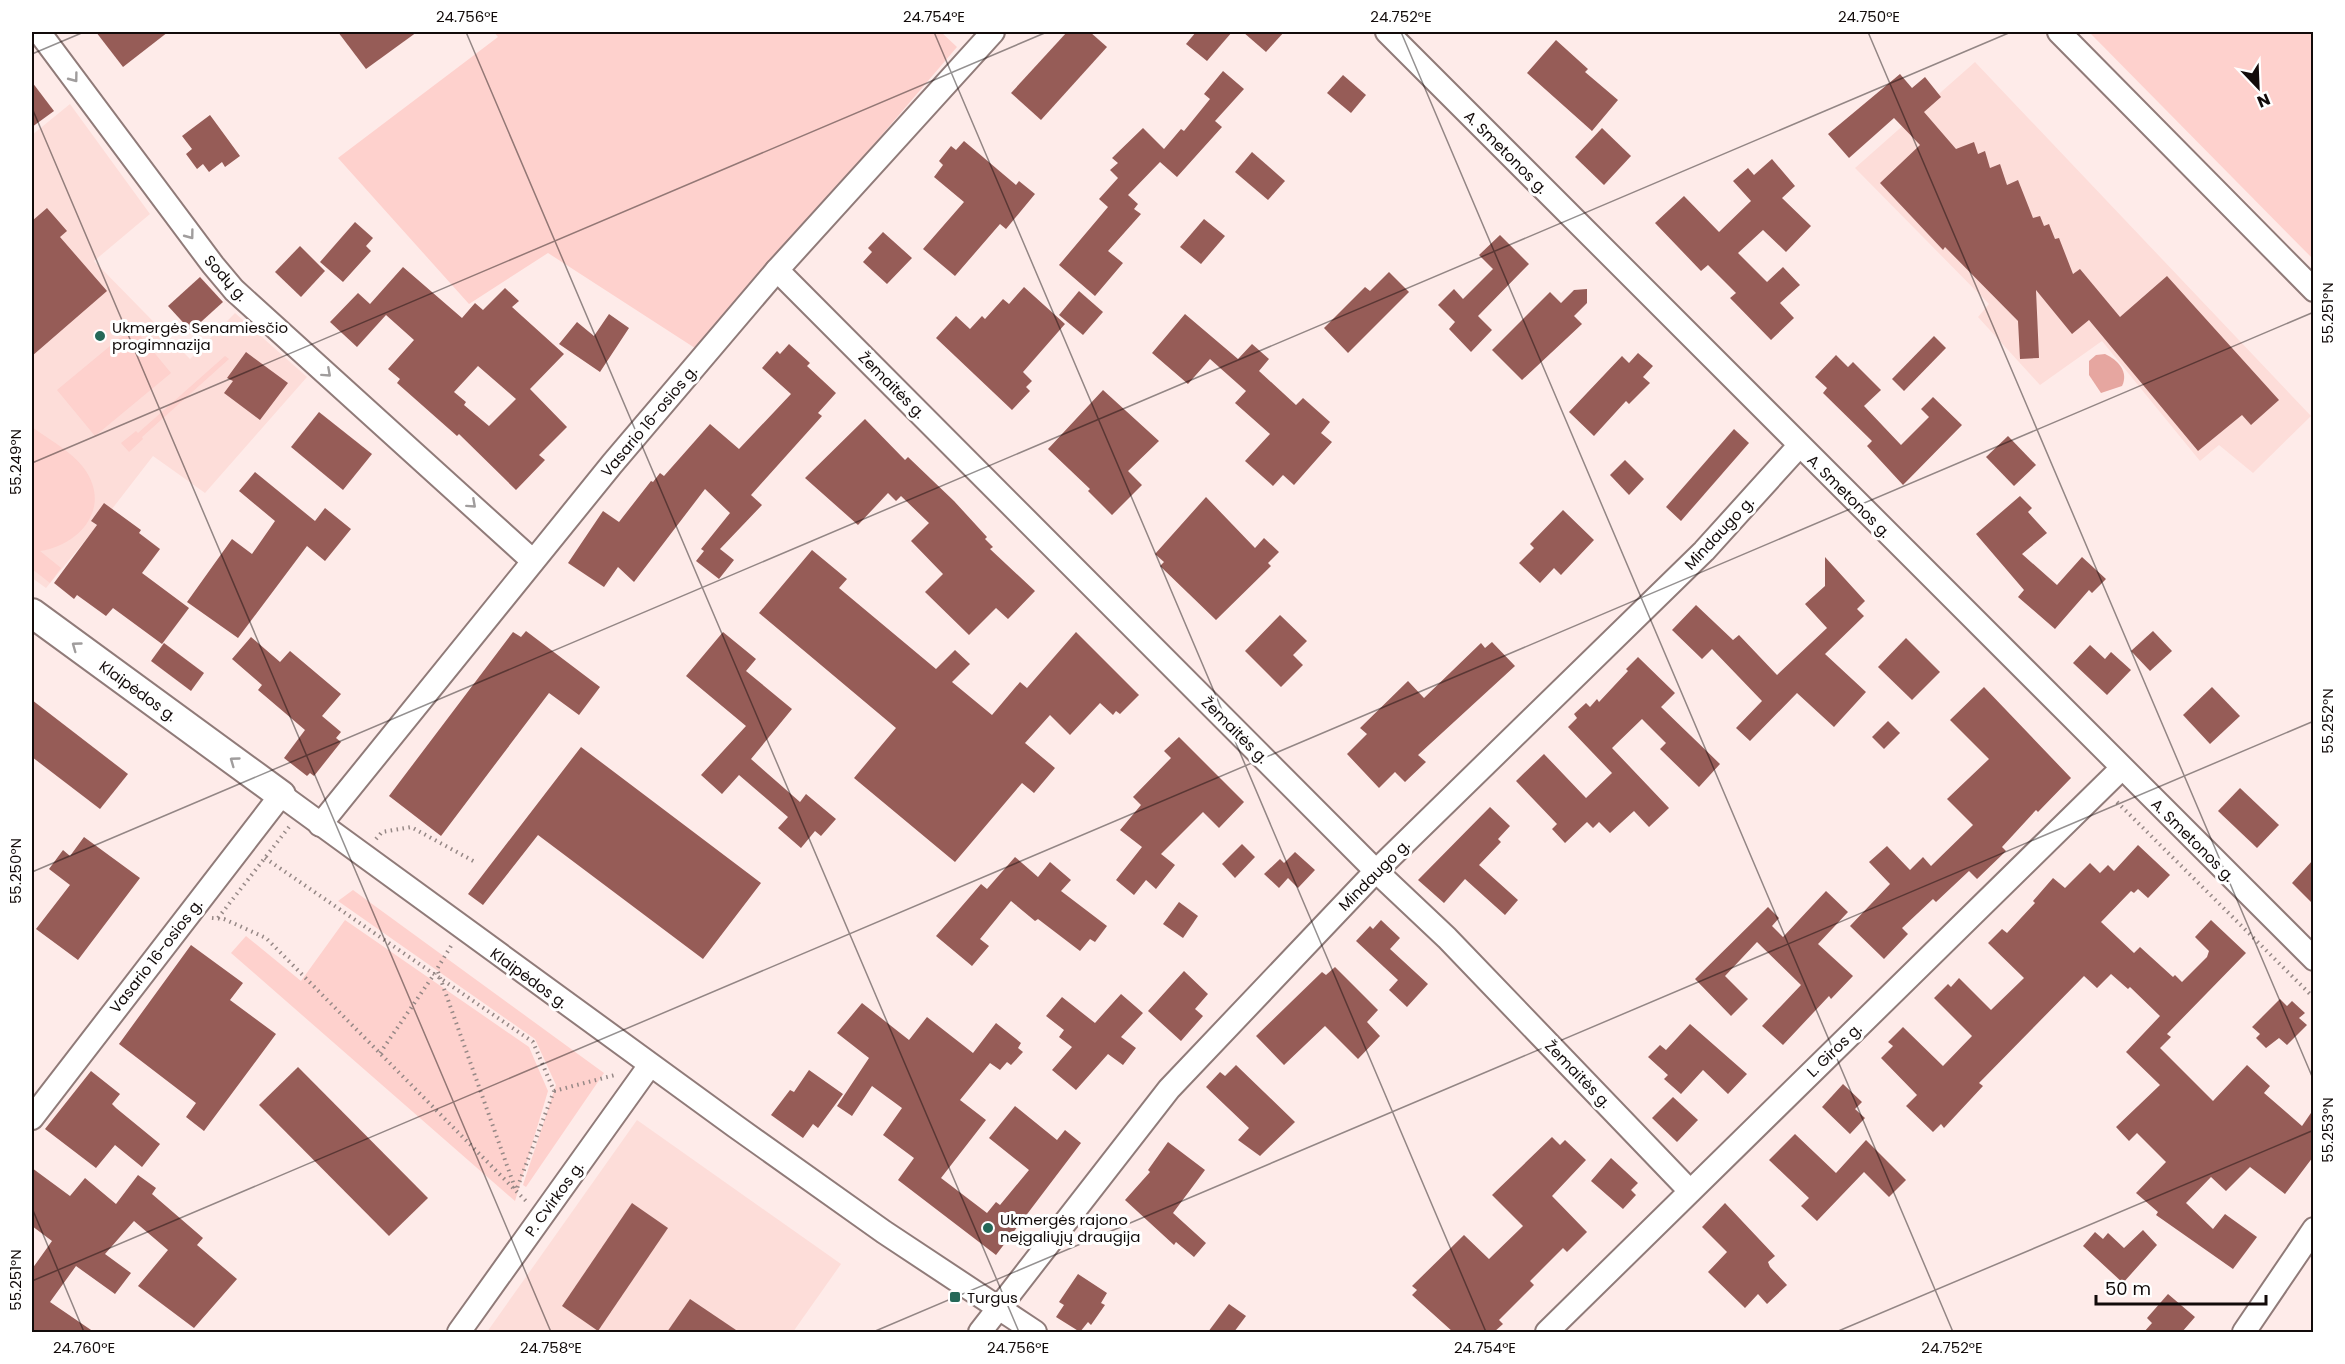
<svg xmlns="http://www.w3.org/2000/svg" width="2345" height="1364" viewBox="0 0 2345 1364" font-family="Poppins,sans-serif">
  <style>
    .built { fill: #fdddd9 }
    .green { fill: #fed1cd }
    .water { fill: #e6a6a0 }
    .building { fill: #965c57; fill-rule: evenodd }
    .lines { fill: none; stroke-linecap: round; stroke-linejoin: round }
    .minor-casing { stroke: #907b79; stroke-width: 26 }
    .tertiary-casing { stroke: #907b79; stroke-width: 32 }
    .path { stroke: #968886; stroke-width: 4; stroke-dasharray: 1.5 4.5; stroke-linecap: butt }
    .minor { stroke: #fff; stroke-width: 22 }
    .tertiary { stroke: #fff; stroke-width: 28 }
    .oneway { stroke: #a09d9d }
    .ticks { fill: none; stroke: #120b0a; stroke-width: 1.5; stroke-opacity: 0.45 }
    .poi-dot { fill: #256858; stroke: #fff; stroke-width: 2 }
    .labels { text-anchor: middle; dominant-baseline: central; stroke-width: 6; stroke-linejoin: round; paint-order: stroke }
    .street-label { font-size: 15px; fill: #120b0a; stroke: #fff }
    .poi-label { font-size: 15px; fill: #120b0a; stroke: #fff; text-anchor: start }
    .neatline { fill: none; stroke: #120b0a; stroke-width: 2 }
    .ticks-label { font-size: 15px; text-anchor: middle; fill: #120b0a }
  </style>
  <rect width="100%" height="100%" fill="#feebe9"/>
  <!-- built -->
  <g class="built">
    <path d="M1975,62L2311,416L2253,473L2219,445L2200,461L2102,341L2040,385L1978,317L1989,304L1855,168Z"/>
    <path d="M70,104L150,214L94,261L190,359L235,313L307,377L205,493L153,456L112,509L104,503L91,521L97,526L46,588L32,578V135Z"/>
    <path d="M637,1120L841,1264L793,1332H487Z"/>
  </g>
  <!-- green -->
  <g class="green">
    <path d="M494,32H941L957,47L698,350L548,253L469,304L338,158L498,37Z"/>
    <path d="M2089,32H2313V259Z"/>
    <path d="M133,327L171,373L95,436L57,390Z"/>
    <path d="M225,356L229,359L142,437L143,439L129,452L121,443L136,431L138,433Z"/>
    <path d="M32,427C48,439 71,451 83,467C113,506 81,545 40,551L61,568L50,583L32,569Z"/>
    <path d="M353,890L604,1073L526,1187L523,1185L556,1085L535,1039L338,901Z"/>
    <path d="M345,920L529,1047L548,1091L515,1201L231,953L246,936L301,981Z"/>
  </g>
  <!-- water -->
  <path class="water" d="M2105,354C2118,360 2129,372 2122,386L2101,393L2089,375V361L2096,355Z"/>
  <!-- building -->
  <g class="building">
    <path d="M96,32H168L123,67Z"/>
    <path d="M338,32H417L366,69Z"/>
    <path d="M1067,32H1090L1107,47L1041,120L1011,93Z"/>
    <path d="M1196,32H1232L1207,61L1186,44Z"/>
    <path d="M1243,32H1284L1266,52Z"/>
    <path d="M1556,40L1588,69L1585,72L1618,100L1592,131L1527,73Z"/>
    <path d="M1223,71L1244,89L1215,121L1222,127L1177,177L1160,162L1128,195L1138,204L1134,209L1141,214L1108,251L1123,263L1095,296L1059,265L1108,207L1099,199L1118,178L1110,170L1118,163L1112,158L1143,128L1164,149L1181,129L1184,131L1210,99L1204,94Z"/>
    <path d="M1900,74L1912,88L1925,77L1941,97L1924,112L1956,149L1974,142L1978,154L1985,151L1990,168L2000,164L2007,185L2018,180L2033,218L2040,216L2044,226L2049,224L2055,239L2059,238L2073,274L2080,269L2120,317L2167,276L2279,400L2251,425L2242,415L2198,451L2089,320L2072,334L2036,290L2039,358L2020,359L2018,321L1945,247L1943,250L1880,183L1920,145L1894,118L1849,158L1828,134Z"/>
    <path d="M1343,75L1366,95L1351,113L1327,93Z"/>
    <path d="M32,82L54,111L32,127Z"/>
    <path d="M210,115L240,156L225,167L222,162L209,172L203,164L197,169L186,154L192,149L182,136Z"/>
    <path d="M1602,128L1631,156L1604,185L1575,157Z"/>
    <path d="M964,141L1016,185L1019,181L1035,194L1006,229L1000,224L955,276L923,249L964,202L934,177L943,165L939,161L951,146L956,150Z"/>
    <path d="M1252,152L1285,181L1268,200L1235,172Z"/>
    <path d="M1772,159L1795,186L1782,198L1811,226L1786,252L1763,230L1738,253L1767,282L1783,267L1800,285L1780,303L1794,318L1771,340L1730,298L1736,293L1708,265L1701,271L1655,223L1684,196L1719,232L1751,201L1733,181L1748,168L1754,175Z"/>
    <path d="M47,208L67,231L60,237L107,291L32,356V221Z"/>
    <path d="M1204,219L1225,236L1201,264L1180,247Z"/>
    <path d="M355,222L373,238L366,246L371,251L343,282L320,262Z"/>
    <path d="M883,232L912,258L887,284L863,262L872,252L868,248Z"/>
    <path d="M1500,235L1529,264L1478,316L1492,330L1471,352L1449,329L1455,322L1438,305L1454,289L1463,299L1493,269L1479,255Z"/>
    <path d="M300,246L325,271L301,297L275,272Z"/>
    <path d="M403,267L462,318L475,303L483,310L505,288L519,301L512,307L564,354L530,389L567,427L539,455L545,460L516,490L459,434L457,436L397,383L400,379L388,369L414,340L386,315L357,347L330,322L358,293L370,304ZM478,366L516,399L489,426L464,405L466,402L454,392Z"/>
    <path d="M1389,272L1409,292L1348,353L1324,328L1365,287L1370,291Z"/>
    <path d="M200,277L223,302L191,331L168,306Z"/>
    <path d="M1024,287L1065,324L1023,372L1032,381L1026,387L1030,391L1012,410L936,338L956,316L970,329L982,316L985,319L1003,299L1009,304Z"/>
    <path d="M1587,289V303L1574,316L1582,324L1522,380L1492,350L1550,292L1561,303L1574,290Z"/>
    <path d="M1079,291L1103,312L1083,335L1059,315Z"/>
    <path d="M609,314L629,328L600,372L559,344L577,322L594,336Z"/>
    <path d="M1185,314L1238,359L1252,344L1269,359L1259,371L1296,405L1303,398L1330,422L1321,433L1332,442L1294,485L1283,475L1273,486L1245,461L1270,434L1235,403L1246,391L1210,359L1188,384L1152,353Z"/>
    <path d="M1934,336L1946,348L1904,391L1892,379Z"/>
    <path d="M789,344L810,363L807,366L836,393L818,413L822,416L751,495L762,505L720,549L734,560L719,579L696,561L704,551L701,549L730,513L705,489L634,582L618,567L604,587L568,563L603,511L619,522L651,481L653,482L660,473L664,476L710,424L739,449L791,394L762,368L777,351L780,354Z"/>
    <path d="M246,352L288,383L260,420L224,393L233,381L227,378Z"/>
    <path d="M1638,353L1653,366L1643,377L1650,383L1629,404L1626,401L1594,436L1569,412L1622,356L1629,363Z"/>
    <path d="M1836,355L1848,367L1853,362L1881,390L1864,406L1901,445L1929,417L1921,409L1933,397L1962,425L1903,485L1867,446L1872,441L1823,393L1827,388L1815,377Z"/>
    <path d="M1103,390L1159,441L1128,471L1142,485L1112,515L1088,491L1090,489L1048,449Z"/>
    <path d="M319,412L372,454L343,490L291,447Z"/>
    <path d="M865,419L905,460L908,457L954,501L987,537L985,539L993,547L990,549L1035,591L1008,619L996,608L969,635L925,592L943,574L911,541L929,523L901,496L896,501L888,493L858,525L805,478Z"/>
    <path d="M1734,429L1749,443L1681,521L1666,507Z"/>
    <path d="M2008,436L2036,465L2014,486L1986,457Z"/>
    <path d="M1625,460L1644,479L1629,495L1610,475Z"/>
    <path d="M255,472L315,521L325,508L351,529L325,561L307,546L238,638L187,602L232,539L252,554L275,521L239,491Z"/>
    <path d="M2020,496L2032,508L2028,512L2047,533L2022,554L2057,585L2082,557L2106,579L2092,593L2089,590L2055,629L2018,597L2024,590L1976,534Z"/>
    <path d="M1206,497L1255,548L1264,538L1279,552L1268,563L1271,566L1216,620L1160,566L1164,562L1155,554Z"/>
    <path d="M104,503L141,530L139,533L160,549L142,573L189,608L162,644L113,608L106,616L77,595L74,599L54,583L97,525L91,521Z"/>
    <path d="M1563,510L1594,540L1561,575L1554,568L1540,583L1519,563L1534,548L1530,544Z"/>
    <path d="M812,550L847,579L839,588L936,669L955,650L970,664L952,682L992,715L1020,682L1027,688L1076,632L1139,695L1120,714L1116,711L1113,715L1100,703L1070,735L1050,715L1025,743L1055,768L1034,793L1022,783L955,862L854,778L896,728L759,613Z"/>
    <path d="M1825,557L1865,601L1857,609L1864,616L1825,654L1866,692L1834,727L1797,693L1750,741L1736,728L1762,701L1712,649L1702,659L1672,630L1696,605L1733,640L1739,635L1777,675L1827,628L1805,604L1825,586Z"/>
    <path d="M1280,615L1307,641L1293,655L1303,665L1281,687L1245,651Z"/>
    <path d="M526,631L600,687L579,715L549,693L441,836L389,796L513,632L521,637Z"/>
    <path d="M2153,631L2172,651L2150,671L2131,651Z"/>
    <path d="M723,632L756,659L746,671L792,709L751,759L800,802L806,794L836,819L821,836L815,831L801,848L778,828L788,817L739,775L722,794L701,775L746,726L686,676Z"/>
    <path d="M251,637L280,662L290,651L341,694L322,716L341,732L336,738L341,742L314,776L310,773L307,776L284,758L305,730L258,690L262,685L232,659Z"/>
    <path d="M1906,638L1940,672L1912,700L1878,667Z"/>
    <path d="M1492,642L1515,666L1418,755L1426,762L1405,782L1395,772L1379,788L1347,754L1367,734L1360,728L1408,681L1424,698L1481,643L1485,648Z"/>
    <path d="M164,643L204,673L191,691L151,661Z"/>
    <path d="M2090,645L2105,659L2111,652L2131,670L2107,695L2073,663Z"/>
    <path d="M1638,657L1675,693L1661,707L1720,764L1699,787L1660,749L1666,743L1642,719L1612,748L1669,808L1649,827L1634,811L1610,833L1599,822L1593,828L1587,822L1565,843L1552,829L1557,824L1516,781L1544,754L1586,798L1612,773L1568,727L1577,718L1574,714L1586,703L1590,707L1597,699L1599,702L1628,671L1626,669Z"/>
    <path d="M1984,687L2071,778L2038,812L2036,810L2002,847L2006,851L1977,879L1969,871L1936,902L1933,899L1902,928L1908,934L1884,959L1850,926L1890,884L1869,862L1887,846L1910,870L1923,857L1931,866L1973,825L1947,799L1989,759L1950,720Z"/>
    <path d="M2212,687L2240,716L2210,744L2183,715Z"/>
    <path d="M32,700L128,774L100,809L32,757Z"/>
    <path d="M1888,721L1900,733L1884,749L1872,737Z"/>
    <path d="M1179,737L1244,802L1219,828L1203,812L1161,854L1175,865L1156,889L1146,880L1134,895L1116,880L1142,847L1120,830L1141,805L1133,797L1171,758L1164,751Z"/>
    <path d="M581,747L761,883L703,959L538,835L483,905L468,894Z"/>
    <path d="M2240,788L2279,825L2257,848L2218,811Z"/>
    <path d="M1490,807L1510,826L1498,839L1501,842L1479,865L1518,900L1505,915L1465,879L1444,903L1418,880Z"/>
    <path d="M84,837L140,878L78,960L36,929L70,885L49,869L63,850L70,856Z"/>
    <path d="M1242,844L1255,857L1235,878L1222,864Z"/>
    <path d="M2138,845L2170,875L2148,898L2138,889L2134,893L2131,891L2101,922L2134,953L2140,947L2173,977L2175,975L2182,982L2207,957L2209,951L2195,937L2211,920L2246,953L2167,1034L2171,1037L2160,1048L2213,1101L2247,1065L2270,1086L2264,1093L2302,1126L2313,1110V1157L2285,1194L2250,1167L2226,1191L2211,1177L2186,1203L2213,1229L2225,1214L2257,1237L2233,1269L2156,1215L2158,1212L2136,1193L2166,1162L2137,1133L2129,1141L2116,1127L2160,1085L2126,1052L2160,1016L2130,987L2128,989L2111,974L2097,988L2084,976L1979,1083L1983,1086L1944,1128L1941,1124L1933,1132L1906,1106L1917,1095L1881,1058L1893,1046L1888,1042L1903,1027L1943,1066L1972,1036L1934,998L1948,984L1951,987L1959,978L1991,1010L2024,978L1988,943L2002,929L2007,933L2035,903L2033,901L2053,878L2065,888L2090,863L2100,873L2108,865L2114,871Z"/>
    <path d="M1295,852L1315,870L1298,888L1288,878L1279,888L1264,874L1280,859L1284,863Z"/>
    <path d="M1015,857L1038,877L1050,862L1071,880L1061,891L1107,926L1095,942L1090,939L1080,951L1038,919L1035,921L1011,901L980,939L989,946L972,966L936,936L981,884L987,889Z"/>
    <path d="M2313,860V904L2292,883Z"/>
    <path d="M1826,891L1848,912L1818,944L1853,976L1831,999L1829,996L1783,1045L1762,1026L1801,985L1757,942L1725,976L1748,999L1731,1016L1695,979L1768,907L1779,918L1772,926L1783,937Z"/>
    <path d="M1179,902L1198,916L1183,938L1163,924Z"/>
    <path d="M1381,920L1400,938L1390,949L1428,984L1407,1007L1389,990L1398,980L1356,941L1370,926L1373,929Z"/>
    <path d="M191,945L243,983L230,1000L276,1034L204,1131L186,1117L196,1103L119,1044Z"/>
    <path d="M1335,967L1378,1010L1367,1022L1380,1036L1358,1059L1325,1026L1284,1065L1256,1036L1322,972L1326,975Z"/>
    <path d="M1184,971L1208,994L1195,1009L1203,1016L1181,1041L1148,1011Z"/>
    <path d="M1121,994L1143,1013L1121,1037L1136,1048L1123,1065L1108,1054L1076,1090L1052,1070L1072,1047L1059,1037L1064,1030L1046,1016L1062,997L1095,1023Z"/>
    <path d="M2280,999L2287,1006L2292,1001L2305,1013L2299,1018L2307,1025L2287,1045L2279,1038L2266,1048L2256,1038L2260,1034L2252,1027Z"/>
    <path d="M862,1003L909,1040L927,1017L973,1053L996,1023L1021,1043L1018,1048L1023,1052L1011,1065L1007,1062L1000,1070L990,1063L960,1100L986,1120L941,1178L987,1213L996,1202L1000,1205L1029,1170L989,1138L1015,1106L1057,1140L1065,1130L1081,1143L996,1255L898,1180L914,1158L883,1135L902,1108L872,1086L852,1116L837,1106L869,1058L837,1033Z"/>
    <path d="M1690,1024L1747,1074L1728,1094L1703,1070L1681,1094L1664,1079L1668,1075L1648,1057L1660,1045L1666,1050Z"/>
    <path d="M1236,1065L1295,1122L1260,1156L1238,1140L1249,1128L1206,1087L1220,1072L1225,1076Z"/>
    <path d="M298,1067L428,1198L389,1236L259,1105Z"/>
    <path d="M809,1070L843,1094L818,1128L813,1124L803,1138L771,1115L790,1090L794,1092Z"/>
    <path d="M91,1071L120,1094L112,1104L116,1108L160,1144L142,1167L115,1145L96,1168L45,1129Z"/>
    <path d="M1843,1084L1862,1102L1855,1109L1865,1118L1850,1134L1822,1107Z"/>
    <path d="M1673,1097L1698,1120L1677,1142L1652,1118Z"/>
    <path d="M1795,1134L1836,1173L1866,1140L1906,1180L1889,1197L1864,1172L1817,1221L1801,1206L1809,1198L1769,1160Z"/>
    <path d="M1552,1137L1560,1145L1565,1140L1586,1160L1552,1196L1587,1232L1567,1252L1563,1248L1530,1281L1534,1285L1499,1320L1503,1324L1494,1332H1453L1412,1295L1417,1290L1412,1286L1464,1235L1489,1259L1523,1226L1492,1195Z"/>
    <path d="M1168,1142L1205,1170L1173,1213L1206,1243L1194,1257L1176,1242L1174,1245L1125,1200L1150,1172L1148,1170Z"/>
    <path d="M1611,1158L1638,1183L1631,1190L1636,1195L1623,1209L1591,1181Z"/>
    <path d="M32,1168L70,1196L85,1178L116,1204L138,1175L156,1188L152,1194L203,1238L197,1245L237,1279L194,1328L138,1286L168,1250L134,1221L105,1254L131,1273L115,1294L76,1266L50,1302L94,1332H32V1269L52,1241L32,1226Z"/>
    <path d="M632,1203L668,1228L598,1331L562,1306Z"/>
    <path d="M1725,1203L1775,1256L1768,1262L1770,1267L1787,1285L1767,1304L1758,1294L1745,1308L1708,1272L1727,1252L1702,1227Z"/>
    <path d="M2143,1230L2157,1245L2123,1283L2083,1246L2095,1232L2103,1239L2108,1233L2124,1248Z"/>
    <path d="M1078,1274L1107,1293L1101,1303L1105,1305L1091,1325L1088,1322L1080,1332L1056,1317L1064,1305L1059,1302Z"/>
    <path d="M2168,1294L2195,1317L2182,1332H2144L2152,1323L2147,1318Z"/>
    <path d="M690,1299L739,1332H667Z"/>
    <path d="M1229,1304L1246,1316L1234,1332H1208Z"/>
  </g>
  <g class="lines">
    <defs>
      <g id="minor">
        <path d="M39,32L213,265L234,290L533,561"/>
        <path d="M1387,32L2314,959"/>
        <path d="M2059,32L2314,290"/>
        <path d="M777,270L1376,871L1447,938L1690,1191"/>
        <path d="M320,825L612,464L777,270L993,32"/>
        <path d="M32,1118L281,795L735,1126L884,1232L1035,1332"/>
        <path d="M459,1332L650,1065"/>
        <path d="M980,1332L1169,1089L1376,871L1704,551L1799,446"/>
        <path d="M1547,1332L2121,769"/>
        <path d="M2244,1332L2314,1229"/>
      </g>
      <path id="tertiary" d="M32,613L281,795"/>
    </defs>
    <!-- minor casing -->
    <use href="#minor" class="minor-casing"/>
    <!-- tertiary casing -->
    <use href="#tertiary" class="tertiary-casing"/>
    <!-- path -->
    <g class="path">
      <path d="M2117,802L2314,998"/>
      <path d="M376,839L382,832L411,827L477,863"/>
      <path d="M265,858L533,1042L554,1091L516,1191"/>
      <path d="M212,918L224,919L266,938L526,1201"/>
      <path d="M218,918L289,827"/>
      <path d="M451,946L437,969L515,1188"/>
      <path d="M380,1053L435,973"/>
      <path d="M554,1091L615,1075"/>
    </g>
    <!-- minor -->
    <use href="#minor" class="minor"/>
    <!-- tertiary -->
    <use href="#tertiary" class="tertiary"/>
  </g>
  <!-- one-way arrows -->
  <defs><path id="oneway-chevron" d="M-2-3.5L2.5 0L-2 3.5" fill="none" stroke-width="1.6" stroke-linecap="round" stroke-linejoin="round" transform="scale(1.5)"/></defs>
  <g class="oneway">
    <use href="#oneway-chevron" transform="translate(74 78) rotate(53)"/>
    <use href="#oneway-chevron" transform="translate(190 235) rotate(53)"/>
    <use href="#oneway-chevron" transform="translate(327 373) rotate(42)"/>
    <use href="#oneway-chevron" transform="translate(472 504) rotate(42)"/>
    <use href="#oneway-chevron" transform="translate(76 646) rotate(-144)"/>
    <use href="#oneway-chevron" transform="translate(234 761) rotate(-144)"/>
  </g>
  <!-- ticks -->
  <path class="ticks" d="M466,32L1019,1332M934,32L1486,1332M1401,32L1953,1332M1868,32L2314,1081M32,54L84,32M32,108L551,1332M32,463L1047,32M32,872L2011,32M32,1208L84,1332M32,1281L2314,312M873,1332L2314,721M1836,1332L2314,1130"/>
  <!-- markers -->
  <g class="poi-dot">
    <circle cx="100" cy="336" r="6"/>
    <circle cx="988" cy="1228" r="6"/>
    <rect x="949" y="1291" width="12" height="12" rx="3"/>
  </g>
  <g class="labels">
    <!-- street labels -->
    <g class="street-label">
      <text transform="translate(1506 152) rotate(45)">A. Smetonos g.</text>
      <text transform="translate(226 278) rotate(48)">Sodų g.</text>
      <text transform="translate(892 385) rotate(45)">Žemaitės g.</text>
      <text transform="translate(649 421) rotate(-50)">Vasario 16-osios g.</text>
      <text transform="translate(1849 496) rotate(45)">A. Smetonos g.</text>
      <text transform="translate(1719 533) rotate(-47)">Mindaugo g.</text>
      <text transform="translate(138 691) rotate(36)">Klaipėdos g.</text>
      <text transform="translate(1235 730) rotate(45)">Žemaitės g.</text>
      <text transform="translate(2193 840) rotate(45)">A. Smetonos g.</text>
      <text transform="translate(1374 875) rotate(-45)">Mindaugo g.</text>
      <text transform="translate(156 956) rotate(-52)">Vasario 16-osios g.</text>
      <text transform="translate(529 978) rotate(36)">Klaipėdos g.</text>
      <text transform="translate(1834 1050) rotate(-44)">L. Giros g.</text>
      <text transform="translate(1578 1074) rotate(46)">Žemaitės g.</text>
      <text transform="translate(554 1199) rotate(-54)">P. Cvirkos g.</text>
    </g>
    <!-- poi labels -->
    <g class="poi-label">
      <text x="112" y="327">Ukmergės Senamiesčio<tspan x="112" dy="17">progimnazija</tspan></text>
      <text x="1000" y="1219">Ukmergės rajono<tspan x="1000" dy="17">neįgaliųjų draugija</tspan></text>
      <text x="967" y="1297">Turgus</text>
    </g>
  </g>
  <!-- border -->
  <rect width="2345" height="1364" fill="none" stroke="#ffffff" stroke-width="66"/>
  <!-- north arrow -->
  <g transform="translate(2258 87) rotate(157)" stroke="#ffffff" stroke-width="4.5" paint-order="stroke">
  <path d="M0-4.5L10 22L0 15L-10 22Z" fill="#120b0a"/>
  <text y="-9" font-size="16" font-weight="bold" text-anchor="middle" fill="#120b0a">N</text>
  </g>
  <!-- scale -->
  <path d="M2096 1295v9h170v-9" fill="none" stroke="#120b0a" stroke-width="3"/>
  <text x="2105" y="1295" font-size="18" fill="#120b0a" stroke="#ffffff" stroke-width="4.5" paint-order="stroke">50 m</text>
  <rect x="33" y="33" width="2279" height="1298" class="neatline"/>
  <g class="ticks-label">
    <text x="467" y="22">24.756°E</text>
    <text x="934" y="22">24.754°E</text>
    <text x="1401" y="22">24.752°E</text>
    <text x="1869" y="22">24.750°E</text>
    <text transform="translate(2328 313) rotate(-90)" y="5">55.251°N</text>
    <text transform="translate(16 462) rotate(-90)" y="5">55.249°N</text>
    <text transform="translate(2328 721) rotate(-90)" y="5">55.252°N</text>
    <text transform="translate(16 871) rotate(-90)" y="5">55.250°N</text>
    <text transform="translate(2328 1130) rotate(-90)" y="5">55.253°N</text>
    <text transform="translate(16 1280) rotate(-90)" y="5">55.251°N</text>
    <text x="84" y="1353">24.760°E</text>
    <text x="551" y="1353">24.758°E</text>
    <text x="1018" y="1353">24.756°E</text>
    <text x="1485" y="1353">24.754°E</text>
    <text x="1952" y="1353">24.752°E</text>
  </g>
</svg>
